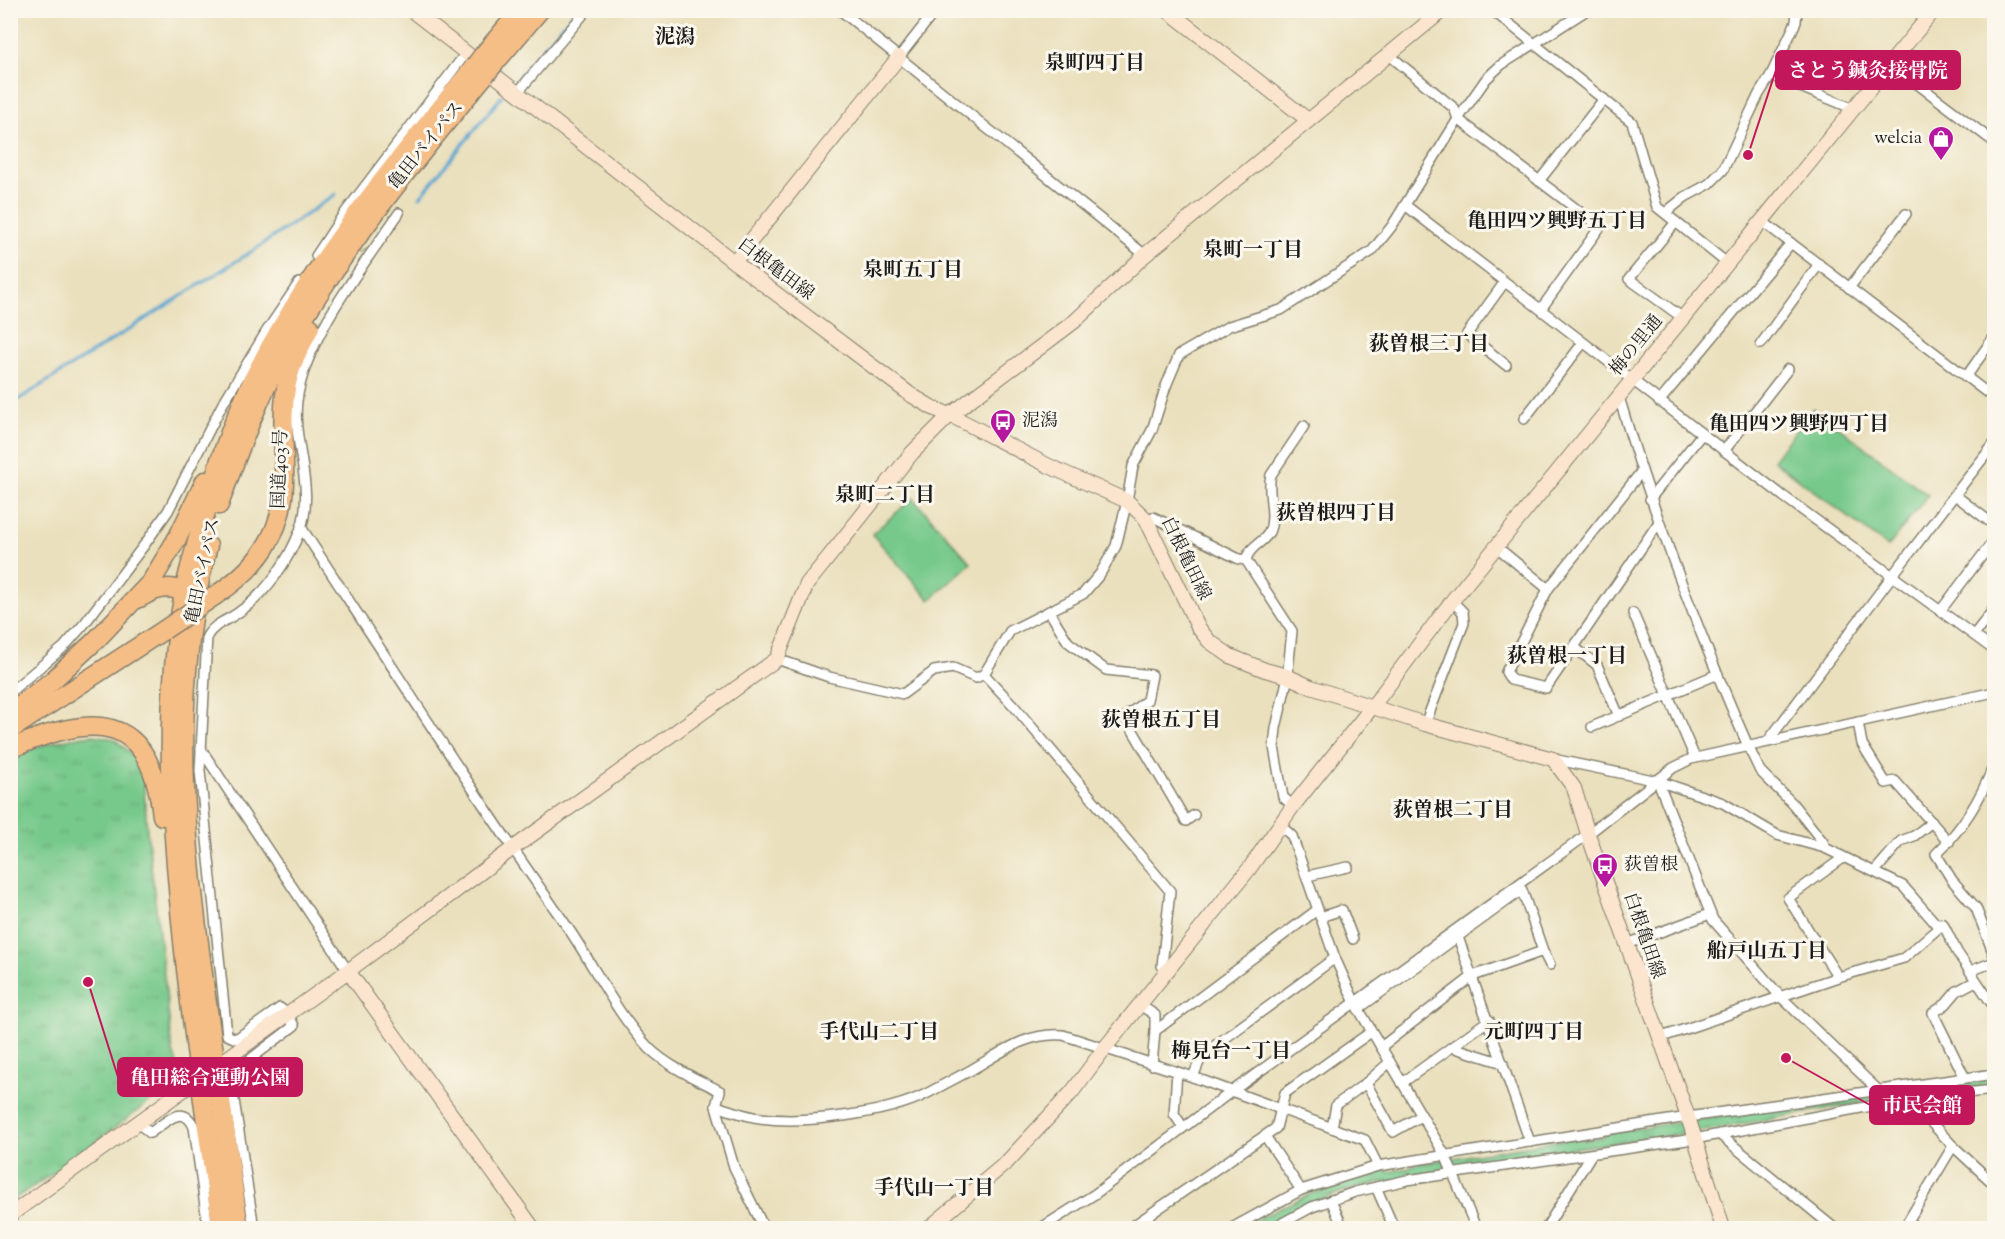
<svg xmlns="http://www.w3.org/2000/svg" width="2005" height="1239" viewBox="0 0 2005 1239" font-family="'Sorts Mill Goudy','Noto Serif JP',serif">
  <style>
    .park { fill: url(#park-tufts); stroke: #4a7254; stroke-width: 1.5 }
    .garden { fill: #77c98b; stroke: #4a7254; stroke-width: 1.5 }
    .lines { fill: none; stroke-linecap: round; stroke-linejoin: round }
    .stream { stroke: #57a4d0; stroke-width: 3 }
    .street-tunnel { stroke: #c1b99d; stroke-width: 9; stroke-dasharray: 9 4.5; stroke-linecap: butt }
    .street-casing { stroke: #837e6c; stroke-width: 12 }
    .secondary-casing { stroke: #837e6c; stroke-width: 16 }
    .highway-casing { stroke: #837e6c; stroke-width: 21 }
    .street { stroke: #fff; stroke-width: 9 }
    .secondary { stroke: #fbe5cf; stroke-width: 14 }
    .highway { stroke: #f6be87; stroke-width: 18 }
    .highway-bridge-casing { stroke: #837e6c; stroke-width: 21; stroke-linecap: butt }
    .highway-bridge { stroke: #f6be87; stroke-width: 18 }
    .labels { text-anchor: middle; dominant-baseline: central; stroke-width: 6; stroke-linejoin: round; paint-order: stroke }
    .poi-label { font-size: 18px; fill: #1c1c1c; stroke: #fbf7ec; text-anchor: start }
    .street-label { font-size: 18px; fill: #1c1c1c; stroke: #fbf7ec }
    .neighbourhood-label { font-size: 20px; font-weight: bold; fill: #1c1c1c; stroke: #fbf7ec }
    .leader { fill: none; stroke: #c2185b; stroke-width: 2 }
    .callout-dot { fill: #c2185b; stroke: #fbf7ec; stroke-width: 2 }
    .callout { fill: #c2185b; stroke: #c2185b; stroke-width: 2 }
    .callout-label { font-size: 20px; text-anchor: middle; font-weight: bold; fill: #fff }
  </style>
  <defs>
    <pattern id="park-tufts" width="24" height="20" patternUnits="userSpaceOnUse" patternTransform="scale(1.5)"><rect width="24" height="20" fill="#77c98b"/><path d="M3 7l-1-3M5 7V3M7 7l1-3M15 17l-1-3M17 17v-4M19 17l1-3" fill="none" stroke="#66ac77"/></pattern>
  </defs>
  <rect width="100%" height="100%" fill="#fbf7ec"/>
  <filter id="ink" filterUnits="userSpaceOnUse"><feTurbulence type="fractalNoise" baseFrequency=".0167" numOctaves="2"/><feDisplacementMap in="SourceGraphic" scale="12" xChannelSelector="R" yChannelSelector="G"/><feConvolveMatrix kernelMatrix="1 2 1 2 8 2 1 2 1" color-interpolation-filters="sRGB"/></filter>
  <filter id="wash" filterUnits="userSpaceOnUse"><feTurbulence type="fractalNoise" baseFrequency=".008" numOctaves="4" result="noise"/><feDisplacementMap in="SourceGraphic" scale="24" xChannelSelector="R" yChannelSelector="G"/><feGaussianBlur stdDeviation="1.35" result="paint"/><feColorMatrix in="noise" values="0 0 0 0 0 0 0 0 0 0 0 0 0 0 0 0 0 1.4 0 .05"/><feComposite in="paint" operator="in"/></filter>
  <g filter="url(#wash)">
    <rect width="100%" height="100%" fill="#eae0bd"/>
    <!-- park -->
    <g class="park">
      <path d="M93,735L114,739L134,756L143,775L147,831L173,1053L181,1073L172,1085L55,1172L11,1201V758C38,745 64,738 93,735Z"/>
      <path d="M1994,1076V1085L1910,1094L1704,1131L1546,1152L1355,1188L1313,1202L1265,1228H1241C1290,1202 1331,1182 1385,1170L1389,1172L1410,1168L1412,1165L1579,1137L1583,1140L1602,1137L1605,1133Z"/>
    </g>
    <!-- garden -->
    <g class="garden">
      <path d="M1813,408L1928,495L1888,547L1773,460Z"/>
      <path d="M913,498L971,563L930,600L872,534Z"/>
    </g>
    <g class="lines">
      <!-- stream -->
      <g class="stream">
        <path d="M518,77L576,10"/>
        <path d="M420,197L502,96"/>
        <path d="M10,405L257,248L336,194"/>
      </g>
    </g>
  </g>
  <g filter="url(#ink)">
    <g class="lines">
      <!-- street-tunnel -->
      <path class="street-tunnel" d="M355,239L364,252"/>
      <defs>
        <g id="street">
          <path d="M840,10L1145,255"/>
          <path d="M1492,10L1632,122L1657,207L1728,264"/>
          <path d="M1388,54L1454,108L1458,119L1600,227L1541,309"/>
          <path d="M899,57L936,10"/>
          <path d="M1891,64L1994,142"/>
          <path d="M1771,75L1854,109"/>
          <path d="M518,92L587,10"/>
          <path d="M1539,181L1604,99"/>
          <path d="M1405,205L1783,496L1994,650"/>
          <path d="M1665,213L1685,197L1709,184L1723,170L1759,94L1771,75L1796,22L1797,10"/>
          <path d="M1762,221L1994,398"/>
          <path d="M1676,222L1629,279L1683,318"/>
          <path d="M316,256L341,218L466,53"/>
          <path d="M1504,283L1467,334L1506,365"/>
          <path d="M1849,288L1906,214"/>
          <path d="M1761,344L1819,264"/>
          <path d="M1966,377L1994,337"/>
          <path d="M1619,397C1654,516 1698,632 1748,746L1760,771L1792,803L1823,842L1825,848"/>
          <path d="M1659,402L1791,243"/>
          <path d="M1524,419L1583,343"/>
          <path d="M1724,451L1788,369"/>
          <path d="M1641,472L1548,589L1506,672L1511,680L1546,688L1659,522"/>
          <path d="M1955,495L1994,525"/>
          <path d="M1650,499L1701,435"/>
          <path d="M1146,519L1153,517L1239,559L1246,560L1292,631L1287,681L1276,728L1274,747L1283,797L1293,806"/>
          <path d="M301,527C388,660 474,795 566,925C594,965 615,1013 650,1049C669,1067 697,1079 720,1091L716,1106L734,1167L764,1228"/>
          <path d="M1497,547L1548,589"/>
          <path d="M1246,560C1250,545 1264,543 1269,532C1277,514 1266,493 1271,475L1304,426"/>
          <path d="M1941,610L1994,540"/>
          <path d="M1049,611L1068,642L1106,670L1152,675L1147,700L1125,717L1186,821L1194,815"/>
          <path d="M1633,613L1695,758"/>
          <path d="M1974,635L1994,609"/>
          <path d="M1574,647L1597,665L1619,716"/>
          <path d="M777,659L829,677L903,694L934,671L953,668L976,678L984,674L1010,631L1083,594L1100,574L1116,546L1127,501L1133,466L1152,430L1166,386L1179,355L1229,326L1281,310L1372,251L1392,226L1458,119L1486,79L1501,65L1587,10"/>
          <path d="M984,674L1014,706L1170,891L1162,966L1168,972"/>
          <path d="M10,692L64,647L85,623L145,544L168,511L222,405L266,332L299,283"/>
          <path d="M1858,722L1862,744L1886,783L1895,781L1949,842"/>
          <path d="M1425,724L1464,623L1463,612L1452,601"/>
          <path d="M1592,727L1718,674"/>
          <path d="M1768,741L1892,576L1994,444"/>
          <path d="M201,749L348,971"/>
          <path d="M1553,759L1658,781L1723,803L1777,835L1825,848L1903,886L1936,924H1943L1957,952L1994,1007"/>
          <path d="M1994,765C1980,800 1963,828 1936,854L1952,880L1976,908L1994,955"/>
          <path d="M1658,781L1713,920L1780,996L1878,1090"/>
          <path d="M1280,825L1292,836L1335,958L1355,1003L1445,1155L1476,1228"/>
          <path d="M1875,871L1901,841L1914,836L1932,822"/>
          <path d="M1307,876L1348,867"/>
          <path d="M1320,917L1342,910L1353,939"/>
          <path d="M1458,937L1530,1142"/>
          <path d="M1627,944L1710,914"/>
          <path d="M1970,971L1994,962"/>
          <path d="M1838,977L1904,958L1943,924"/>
          <path d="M1140,1005L1155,1015V1031L1152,1065"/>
          <path d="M1358,1009L1522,890L1543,951L1550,965"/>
          <path d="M1155,1031L1317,910"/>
          <path d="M1659,1038L1838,977L1788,898L1843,858"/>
          <path d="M1381,1047L1473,976L1543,951"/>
          <path d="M1452,1047L1503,1063"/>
          <path d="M1177,1072L1174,1114L1183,1127"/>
          <path d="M1193,1077L1202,1055L1335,958"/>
          <path d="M1965,1078L1933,1013L1946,1004L1957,991L1976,981"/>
          <path d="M1366,1083L1393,1132L1421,1116"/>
          <path d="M1402,1083L1489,1020"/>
          <path d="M1909,1099L1953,1146L1994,1184"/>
          <path d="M716,1106C730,1110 745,1116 760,1118C804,1124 887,1114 926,1094C941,1086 956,1078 971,1070C1001,1053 1026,1032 1063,1035L1193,1077L1365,1140L1378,1166"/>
          <path d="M138,1123L150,1133C165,1123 183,1102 194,1127L208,1228"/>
          <path d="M1332,1128L1336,1105L1366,1083L1390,1062"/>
          <path d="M1719,1134L1834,1228"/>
          <path d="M1265,1136L1301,1190"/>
          <path d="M1376,1187L1394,1228"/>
          <path d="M1331,1200L1343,1228"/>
          <path d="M254,1228L231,1081L240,1067L294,1026L288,1014L280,1008L236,1039L227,1035L200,771L207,636C215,623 227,621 239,612C267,593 289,560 301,528C315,486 292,443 297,401C305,337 364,265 399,213"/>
          <path d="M1041,1228L1095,1194L1231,1092L1588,834L1673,768L1691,759L1994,692"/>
          <path d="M1130,1228L1276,1128L1285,1093L1371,1032"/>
          <path d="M1232,1228L1301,1190L1378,1166L1688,1117L1994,1074"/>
          <path d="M1273,1228L1312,1207L1355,1192L1407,1180L1694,1139L1909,1099L1994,1090"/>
          <path d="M1546,1228L1591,1155"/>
          <path d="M1904,1228L1953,1146"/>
          <path d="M1992,1228L1994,1225"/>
        </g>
        <g id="secondary">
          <path d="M411,10L734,262L911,395L933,408L950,415L1049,466L1127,501L1146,519L1198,627L1209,641L1230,656L1265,670L1287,676L1311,687L1425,724L1553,759L1574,788L1588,834L1688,1117L1723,1228"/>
          <path d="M1167,10L1308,120"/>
          <path d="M734,262L899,57"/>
          <path d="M348,971L533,1228"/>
          <path d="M10,1215L348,971L512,849L777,659L807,584L912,453L950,415L1075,321L1145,255L1443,10"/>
          <path d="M929,1228L1007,1162L1072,1092L1104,1049L1249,869L1293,806L1372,707L1452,601L1934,10"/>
        </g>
        <g id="highway">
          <path d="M483,55L521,10"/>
          <path d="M494,64L540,10"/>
          <path d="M219,505C241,443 264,383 298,327C352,237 418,156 485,75"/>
          <path d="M208,546C169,691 185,842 205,989C216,1069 227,1149 239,1228"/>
          <path d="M216,595C257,568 283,534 284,483C285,448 280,413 288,378C292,361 303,343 310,327"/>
          <path d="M140,598C157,587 177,582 192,600"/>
          <path d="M10,713L53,680L96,640L151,582L178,537L205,481"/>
          <path d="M10,730L164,630"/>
          <path d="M10,749C92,713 151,710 162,816"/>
          <path d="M222,1228C206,1123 190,1018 180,911C170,806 164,698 184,593C190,562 200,532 209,502C213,488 215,473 220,460C237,409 262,358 290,313C343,225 410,146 474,67"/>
        </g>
      </defs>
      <!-- street casing -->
      <use href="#street" class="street-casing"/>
      <!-- secondary casing -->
      <use href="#secondary" class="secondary-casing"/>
      <!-- highway casing -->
      <use href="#highway" class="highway-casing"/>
      <!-- street -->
      <use href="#street" class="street"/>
      <!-- secondary -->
      <use href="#secondary" class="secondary"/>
      <!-- highway -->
      <use href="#highway" class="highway"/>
      <defs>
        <g id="highway-bridge">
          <path d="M474,67L483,55"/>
          <path d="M485,75L494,64"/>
          <path d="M164,630L216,595"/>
        </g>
      </defs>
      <!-- highway-bridge casing -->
      <use href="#highway-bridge" class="highway-bridge-casing"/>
      <!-- highway-bridge -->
      <use href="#highway-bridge" class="highway-bridge"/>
    </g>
  </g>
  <!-- icons -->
  <defs>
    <symbol id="shop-pin" viewBox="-11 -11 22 30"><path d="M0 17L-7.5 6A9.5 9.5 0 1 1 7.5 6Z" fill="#b5179e" stroke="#fbf7ec"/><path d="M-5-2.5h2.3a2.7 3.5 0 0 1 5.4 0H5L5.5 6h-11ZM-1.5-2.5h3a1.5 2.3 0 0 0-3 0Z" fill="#fff"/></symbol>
    <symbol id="bus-pin" viewBox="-11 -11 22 30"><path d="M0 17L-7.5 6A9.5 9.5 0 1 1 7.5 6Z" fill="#b5179e" stroke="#fbf7ec"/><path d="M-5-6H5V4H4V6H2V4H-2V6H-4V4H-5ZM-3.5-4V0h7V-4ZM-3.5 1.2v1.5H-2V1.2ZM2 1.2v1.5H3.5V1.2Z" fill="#fff"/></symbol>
  </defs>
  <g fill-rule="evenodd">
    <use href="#shop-pin" x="1926" y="124" width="30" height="40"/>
    <use href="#bus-pin" x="988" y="407" width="30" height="40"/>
    <use href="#bus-pin" x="1590" y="851" width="30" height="40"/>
  </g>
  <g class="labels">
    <!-- poi labels -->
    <g class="poi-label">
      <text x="1922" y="139" text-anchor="end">welcia</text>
      <text x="1022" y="422">泥潟</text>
      <text x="1624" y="866">荻曽根</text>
    </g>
    <!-- street labels -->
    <g class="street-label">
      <text transform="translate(427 146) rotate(-51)">亀田バイパス</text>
      <text transform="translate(775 270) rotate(37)">白根亀田線</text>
      <text transform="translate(1637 346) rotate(-51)">梅の里通</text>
      <text transform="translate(281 469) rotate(-88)">国道403号</text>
      <text transform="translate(1185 559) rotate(64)">白根亀田線</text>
      <text transform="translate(204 571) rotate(-78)">亀田バイパス</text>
      <text transform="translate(1643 936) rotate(71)">白根亀田線</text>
    </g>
    <!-- neighbourhood labels -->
    <g class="neighbourhood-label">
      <text x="675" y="38">泥潟</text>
      <text x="1095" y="64">泉町四丁目</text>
      <text x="1557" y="222">亀田四ツ興野五丁目</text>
      <text x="1253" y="251">泉町一丁目</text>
      <text x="913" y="271">泉町五丁目</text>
      <text x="1429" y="345">荻曽根三丁目</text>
      <text x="1799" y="425">亀田四ツ興野四丁目</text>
      <text x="885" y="496">泉町二丁目</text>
      <text x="1336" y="514">荻曽根四丁目</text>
      <text x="1567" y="657">荻曽根一丁目</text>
      <text x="1161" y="721">荻曽根五丁目</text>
      <text x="1453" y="811">荻曽根二丁目</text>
      <text x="1767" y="952">船戸山五丁目</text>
      <text x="879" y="1033">手代山二丁目</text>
      <text x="1534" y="1033">元町四丁目</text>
      <text x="1231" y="1052">梅見台一丁目</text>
      <text x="934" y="1189">手代山一丁目</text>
    </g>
  </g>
  <!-- callouts -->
  <path class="leader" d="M1748 155L1776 70M88 982L118 1077M1786 1058L1870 1105"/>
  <g class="callout-dot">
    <circle cx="1748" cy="155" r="6"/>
    <circle cx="88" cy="982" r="6"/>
    <circle cx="1786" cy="1058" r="6"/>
  </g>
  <g class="callout">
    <rect x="1776" y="51" width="184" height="38" rx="6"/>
    <rect x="118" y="1058" width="184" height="38" rx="6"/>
    <rect x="1870" y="1086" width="104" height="38" rx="6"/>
  </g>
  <g class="callout-label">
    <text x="1868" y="77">さとう鍼灸接骨院</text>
    <text x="210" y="1084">亀田総合運動公園</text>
    <text x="1922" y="1112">市民会館</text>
  </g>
  <!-- margin -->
  <rect width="2005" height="1239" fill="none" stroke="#fbf7ec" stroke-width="36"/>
</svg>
